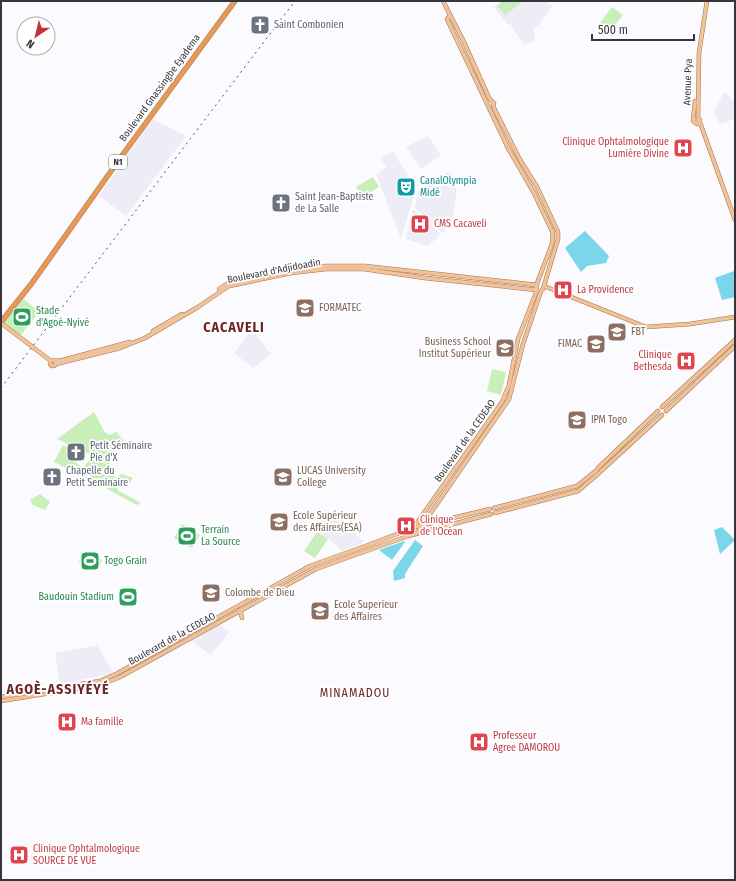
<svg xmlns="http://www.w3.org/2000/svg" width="736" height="881" viewBox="0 0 736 881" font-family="'Fira Sans Condensed',sans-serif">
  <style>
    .built { fill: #edecf7 }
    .green { fill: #c7efb7 }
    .water { fill: #7ad6e8 }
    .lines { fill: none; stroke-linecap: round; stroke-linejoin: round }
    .major-casing { stroke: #a8764d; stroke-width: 4.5 }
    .highway-casing { stroke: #a8764d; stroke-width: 5.5 }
    .major { stroke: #f0c29a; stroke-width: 3.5 }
    .highway { stroke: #e69956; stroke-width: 4.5 }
    .rail { stroke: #56555c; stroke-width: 1; stroke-dasharray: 2 4; stroke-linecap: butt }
    .labels { text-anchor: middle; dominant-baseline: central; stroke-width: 3.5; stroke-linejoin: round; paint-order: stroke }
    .shield { fill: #fff; stroke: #727277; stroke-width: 1 }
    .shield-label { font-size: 9px; font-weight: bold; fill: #36353d }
    .worship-label { font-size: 10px; fill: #5b616d; stroke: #fff; text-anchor: start }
    .street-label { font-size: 10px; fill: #36353d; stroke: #fff }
    .health-label { font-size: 10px; fill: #be3a42; stroke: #fff; text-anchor: start }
    .culture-label { font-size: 10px; fill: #0d838f; stroke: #fff; text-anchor: start }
    .education-label { font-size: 10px; fill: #785e54; stroke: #fff; text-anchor: start }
    .leisure-label { font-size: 10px; fill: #27864d; stroke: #fff; text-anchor: start }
    .quarter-label { font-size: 12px; letter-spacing: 1px; fill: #6c2626; stroke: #fff }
    .district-label { font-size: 14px; font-weight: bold; letter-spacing: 1px; fill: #6c2626; stroke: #fff }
  </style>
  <rect width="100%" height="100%" fill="#fbfafe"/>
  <!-- built -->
  <g class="built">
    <path d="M501,1H546L552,5V7L538,26L534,27L535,41L524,45L510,24H507L494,7Z"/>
    <path d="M724,92L735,102V119L720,124L714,112Z"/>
    <path d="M152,119L186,136L126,216L99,196Z"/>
    <path d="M428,136L441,155L421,169L406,147Z"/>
    <path d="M393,152L415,187V192L401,239L376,174L387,167L380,158Z"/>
    <path d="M450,171L456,180V197L452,219L443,233L415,208L418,191Z"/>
    <path d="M413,209L441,234L428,246L406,239Z"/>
    <path d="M252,329L271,354L253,368L234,353Z"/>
    <path d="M328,510L363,541V543L341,551L339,547L314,528Z"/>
    <path d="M220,625L229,632L211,655L191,641Z"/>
    <path d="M97,645L113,672L106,675L60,684L55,653L95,646V647Z"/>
  </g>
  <!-- green -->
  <g class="green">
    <path d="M503,1H519L521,3L505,15L497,6Z"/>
    <path d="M612,7L623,15L610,31L600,23Z"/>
    <path d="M373,177L379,187L363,197L356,187Z"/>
    <path d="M24,299L39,312L20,336L3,323Z"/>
    <path d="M492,369L506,372L501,395L487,391Z"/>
    <path d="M94,412L104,431L109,435L116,432L127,444L125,448L118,447L116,451L119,453L114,455L109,465L80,449L57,439Z"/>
    <path d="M63,445L80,455L76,463L83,468L91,458L108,465L107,472L117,478L121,474L133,478L127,487L119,486L117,490L141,503L137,505L109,490L75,465L68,469L54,462Z"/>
    <path d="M40,494L50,502L45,510L33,505L30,500Z"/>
    <path d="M182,524L200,535L192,548L174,538Z"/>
    <path d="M317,532L328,539L315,558L304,551Z"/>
    <path d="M81,552L102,560L99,567L92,569L79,562Z"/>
  </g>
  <!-- water -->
  <g class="water">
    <path d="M585,231L609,256L606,263L587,266L581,272L565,248Z"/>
    <path d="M734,271L735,297L722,300L715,278Z"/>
    <path d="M722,527L735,540L720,554L714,530Z"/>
    <path d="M415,540L423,546L405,574V578L394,581L393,571Z"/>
    <path d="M404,541L405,542L392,560L379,550Z"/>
  </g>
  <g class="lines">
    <defs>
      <g id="major">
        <path d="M707,1L699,53L698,117L735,220"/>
        <path d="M450,15L447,19L508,148L534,193L552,231"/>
        <path d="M695,101L693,121L697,124L700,120"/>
        <path d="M296,270L326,266H365L537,285"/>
        <path d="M544,286L646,327L690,324L735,317"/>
        <path d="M219,289L228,283L241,281"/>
        <path d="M537,290L536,286L552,244L553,230"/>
        <path d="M1,323L51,361"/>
        <path d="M153,331L182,314"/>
        <circle cx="53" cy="363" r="3"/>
        <path d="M55,361L63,360L130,342"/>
        <path d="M56,364L120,348L145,338L198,307L229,286L291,273L326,269H364L425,278L537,290"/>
        <path d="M662,407L735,340"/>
        <path d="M666,411L735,346"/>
        <path d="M598,468L658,411"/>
        <path d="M601,471L662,415"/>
        <path d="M494,508L577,486L597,470"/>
        <path d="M495,513L578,491L599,473"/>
        <path d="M414,527L502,402L509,385L518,339L537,290"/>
        <path d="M417,533L509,399L523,344L541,291L543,289L558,239V232L537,187L519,158L493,106L494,103L489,98L463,40L443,1"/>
        <path d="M371,544L415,527L490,509"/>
        <path d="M240,610L242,618"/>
        <path d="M118,673L310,566L371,544"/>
        <path d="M120,677L316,569L408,536L491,514"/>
        <path d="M1,697L100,681L116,674"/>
        <path d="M1,701L100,685L118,678"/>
      </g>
      <path id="highway" d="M1,322L32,283L121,157L235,1"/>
    </defs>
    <!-- major casing -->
    <use href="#major" class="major-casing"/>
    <!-- highway casing -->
    <use href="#highway" class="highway-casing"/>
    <!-- major -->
    <use href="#major" class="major"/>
    <!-- highway -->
    <use href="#highway" class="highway"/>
    <!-- rail -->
    <path class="rail" d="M1,388L295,1"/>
  </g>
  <!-- icons -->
  <defs>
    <symbol id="church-square" viewBox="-11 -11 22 22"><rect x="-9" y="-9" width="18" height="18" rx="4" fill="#6b7280" stroke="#fff"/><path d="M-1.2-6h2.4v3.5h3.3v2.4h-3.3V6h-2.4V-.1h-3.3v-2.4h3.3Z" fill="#fff"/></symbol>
    <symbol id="hospital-square" viewBox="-11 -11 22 22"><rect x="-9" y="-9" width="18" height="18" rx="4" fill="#e0444e" stroke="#fff"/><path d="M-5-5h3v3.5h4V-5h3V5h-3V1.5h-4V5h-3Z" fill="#fff"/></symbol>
    <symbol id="theatre-square" viewBox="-11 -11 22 22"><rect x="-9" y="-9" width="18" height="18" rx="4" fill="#0f9aa8" stroke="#fff"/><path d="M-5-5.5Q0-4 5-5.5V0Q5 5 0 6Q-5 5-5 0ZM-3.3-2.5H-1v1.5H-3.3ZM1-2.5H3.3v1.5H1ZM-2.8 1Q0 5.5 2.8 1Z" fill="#fff"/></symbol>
    <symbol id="university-square" viewBox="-11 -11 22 22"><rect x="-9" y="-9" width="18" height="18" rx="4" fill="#8d6e63" stroke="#fff"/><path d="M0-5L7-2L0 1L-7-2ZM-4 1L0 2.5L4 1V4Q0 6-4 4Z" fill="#fff"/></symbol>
    <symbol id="stadium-square" viewBox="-11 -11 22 22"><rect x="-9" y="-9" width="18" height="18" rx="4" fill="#2e9e5b" stroke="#fff"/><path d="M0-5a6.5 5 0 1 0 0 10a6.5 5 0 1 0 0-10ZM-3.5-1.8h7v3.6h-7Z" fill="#fff"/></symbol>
  </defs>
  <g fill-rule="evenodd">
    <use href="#church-square" x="249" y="14" width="22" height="22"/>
    <use href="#hospital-square" x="672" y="137" width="22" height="22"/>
    <use href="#theatre-square" x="395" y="176" width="22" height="22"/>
    <use href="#church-square" x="270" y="192" width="22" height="22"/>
    <use href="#hospital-square" x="409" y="213" width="22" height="22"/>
    <use href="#hospital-square" x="552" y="279" width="22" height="22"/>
    <use href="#university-square" x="294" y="297" width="22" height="22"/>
    <use href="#stadium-square" x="11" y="306" width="22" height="22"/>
    <use href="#university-square" x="606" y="321" width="22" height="22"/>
    <use href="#university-square" x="585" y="333" width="22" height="22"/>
    <use href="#university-square" x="494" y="337" width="22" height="22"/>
    <use href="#hospital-square" x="675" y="350" width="22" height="22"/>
    <use href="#university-square" x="566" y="409" width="22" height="22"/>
    <use href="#church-square" x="65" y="441" width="22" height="22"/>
    <use href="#church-square" x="41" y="466" width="22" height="22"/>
    <use href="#university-square" x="272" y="466" width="22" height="22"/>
    <use href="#university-square" x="268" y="511" width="22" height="22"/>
    <use href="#hospital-square" x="395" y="515" width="22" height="22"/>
    <use href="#stadium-square" x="176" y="525" width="22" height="22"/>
    <use href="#stadium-square" x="79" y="550" width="22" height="22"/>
    <use href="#university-square" x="200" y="582" width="22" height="22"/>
    <use href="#stadium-square" x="117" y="586" width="22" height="22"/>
    <use href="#university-square" x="309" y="600" width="22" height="22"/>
    <use href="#hospital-square" x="56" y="711" width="22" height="22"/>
    <use href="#hospital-square" x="468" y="731" width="22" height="22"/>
    <use href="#hospital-square" x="8" y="844" width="22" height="22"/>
  </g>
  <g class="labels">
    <!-- shield labels -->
    <rect class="shield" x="109" y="155" width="18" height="14" rx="3"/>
    <g class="shield-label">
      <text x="118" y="162">N1</text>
    </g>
    <!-- worship labels -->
    <g class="worship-label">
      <text x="274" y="25">Saint Combonien</text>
      <text x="295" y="197">Saint Jean-Baptiste<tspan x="295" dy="12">de La Salle</tspan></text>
      <text x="90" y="446">Petit Séminaire<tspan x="90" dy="12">Pie d'X</tspan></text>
      <text x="66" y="471">Chapelle du<tspan x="66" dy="12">Petit Seminaire</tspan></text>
    </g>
    <!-- street labels -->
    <g class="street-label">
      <text transform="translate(688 82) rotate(-88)">Avenue Pya</text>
      <text transform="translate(160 88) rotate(-54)">Boulevard Gnassingbe Eyadema</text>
      <text transform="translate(274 271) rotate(-11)">Boulevard d'Adjidoadin</text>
      <text transform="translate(465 441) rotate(-55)">Boulevard de la CEDEAO</text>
      <text transform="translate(172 639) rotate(-29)">Boulevard de la CEDEAO</text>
    </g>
    <!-- health labels -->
    <g class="health-label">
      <text x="669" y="142" text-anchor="end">Clinique Ophtalmologique<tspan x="669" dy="12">Lumière Divine</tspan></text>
      <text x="434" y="224">CMS Cacaveli</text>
      <text x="577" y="290">La Providence</text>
      <text x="672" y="355" text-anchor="end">Clinique<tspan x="672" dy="12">Bethesda</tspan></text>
      <text x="420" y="520">Clinique<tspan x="420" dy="12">de l'Océan</tspan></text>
      <text x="81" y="722">Ma famille</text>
      <text x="493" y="736">Professeur<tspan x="493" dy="12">Agree DAMOROU</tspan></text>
      <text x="33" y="849">Clinique Ophtalmologique<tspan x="33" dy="12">SOURCE DE VUE</tspan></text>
    </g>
    <!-- culture labels -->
    <g class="culture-label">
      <text x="420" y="181">CanalOlympia<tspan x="420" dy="12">Midé</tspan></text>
    </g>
    <!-- education labels -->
    <g class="education-label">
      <text x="319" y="308">FORMATEC</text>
      <text x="631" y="332">FBT</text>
      <text x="491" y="342" text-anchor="end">Business School<tspan x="491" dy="12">Institut Supérieur</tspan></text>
      <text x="582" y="344" text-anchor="end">FIMAC</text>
      <text x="591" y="420">IPM Togo</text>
      <text x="297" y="471">LUCAS University<tspan x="297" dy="12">College</tspan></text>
      <text x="293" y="516">Ecole Supérieur<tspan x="293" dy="12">des Affaires(ESA)</tspan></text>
      <text x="225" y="593">Colombe de Dieu</text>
      <text x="334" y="605">Ecole Superieur<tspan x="334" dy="12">des Affaires</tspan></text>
    </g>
    <!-- leisure labels -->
    <g class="leisure-label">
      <text x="36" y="311">Stade<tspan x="36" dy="12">d'Agoè-Nyivé</tspan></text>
      <text x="201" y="530">Terrain<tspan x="201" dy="12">La Source</tspan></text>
      <text x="104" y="561">Togo Grain</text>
      <text x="114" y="597" text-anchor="end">Baudouin Stadium</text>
    </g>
    <!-- quarter labels -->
    <g class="quarter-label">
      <text x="355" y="693">MINAMADOU</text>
    </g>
    <!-- district labels -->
    <g class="district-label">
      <text x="234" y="327">CACAVELI</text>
      <text x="58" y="689">AGOÈ-ASSIYÉYÉ</text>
    </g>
  </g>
  <!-- border -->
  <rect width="736" height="881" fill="none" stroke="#36353d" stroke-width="4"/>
  <!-- north arrow -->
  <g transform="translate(36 36) rotate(215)"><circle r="19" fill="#ffffff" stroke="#afaeb1"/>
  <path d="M0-3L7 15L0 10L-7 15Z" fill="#c23238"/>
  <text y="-6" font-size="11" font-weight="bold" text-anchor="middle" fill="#36353d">N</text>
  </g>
  <!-- scale -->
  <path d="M592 34v6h102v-6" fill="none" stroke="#36353d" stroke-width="2"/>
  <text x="598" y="34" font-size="12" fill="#36353d" stroke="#ffffff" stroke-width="3" paint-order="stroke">500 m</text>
</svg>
